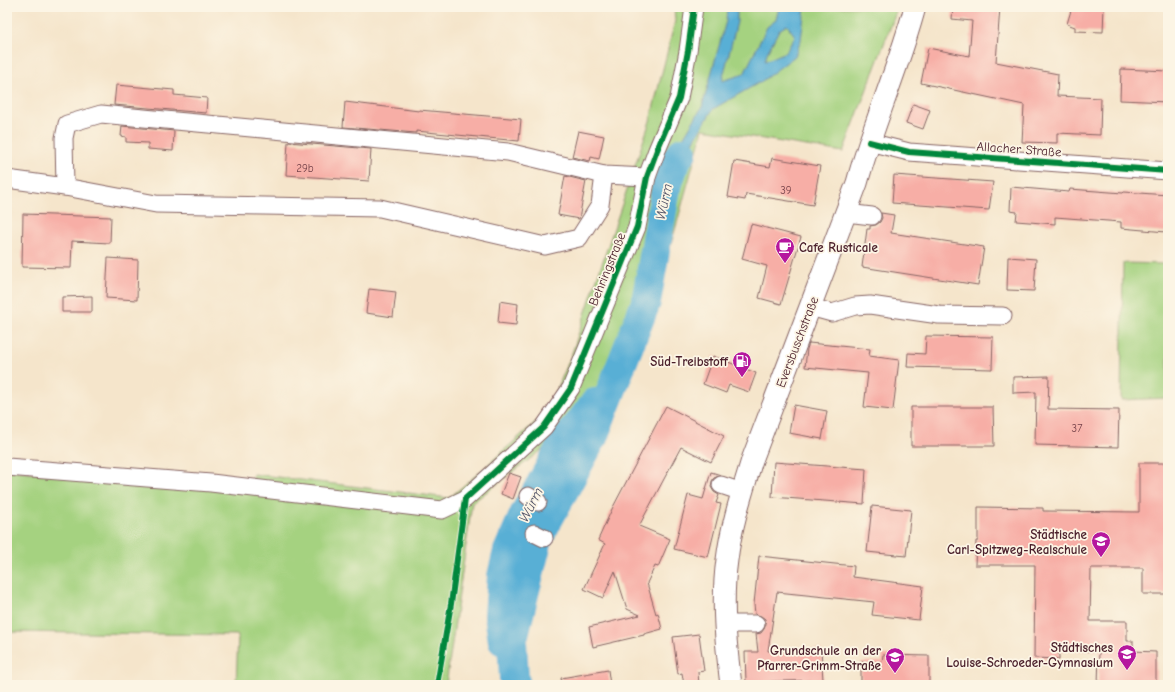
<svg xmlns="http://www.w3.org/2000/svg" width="1175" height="692" viewBox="0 0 1175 692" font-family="'Comic Neue',sans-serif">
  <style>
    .green { fill: #a5d280; stroke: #787856 }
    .water { fill: #58afd5; stroke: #516780; fill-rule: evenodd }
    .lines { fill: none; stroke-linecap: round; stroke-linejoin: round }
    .river { stroke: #58afd5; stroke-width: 30 }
    .building { fill: #f7aea6 }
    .minor-casing { stroke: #866463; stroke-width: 19 }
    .major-casing { stroke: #866463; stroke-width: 23 }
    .minor { stroke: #fff; stroke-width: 17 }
    .major { stroke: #fff; stroke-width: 21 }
    .cycleway-casing { stroke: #fcf5e5; stroke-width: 8 }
    .cycleway { stroke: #00873e; stroke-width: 6 }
    .labels { text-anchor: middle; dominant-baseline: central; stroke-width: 3.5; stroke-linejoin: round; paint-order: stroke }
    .number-label { font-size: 11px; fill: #75434a }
    .street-label { font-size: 13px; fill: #4a1f2b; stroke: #fcf5e5 }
    .poi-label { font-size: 13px; font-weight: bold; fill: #4a1f2b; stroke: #fcf5e5; text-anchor: end }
    .water-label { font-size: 14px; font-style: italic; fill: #4f5166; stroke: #fcf5e5 }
  </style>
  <rect width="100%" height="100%" fill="#fcf5e5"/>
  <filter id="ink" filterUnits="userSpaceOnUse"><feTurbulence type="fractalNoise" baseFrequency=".025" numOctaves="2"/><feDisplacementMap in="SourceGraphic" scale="8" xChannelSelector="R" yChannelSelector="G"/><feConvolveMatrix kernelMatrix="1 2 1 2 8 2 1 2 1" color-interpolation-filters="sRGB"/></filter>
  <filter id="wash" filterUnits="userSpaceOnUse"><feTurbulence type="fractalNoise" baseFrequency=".012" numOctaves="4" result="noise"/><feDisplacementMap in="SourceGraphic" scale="16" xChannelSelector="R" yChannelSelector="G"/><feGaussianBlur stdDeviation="0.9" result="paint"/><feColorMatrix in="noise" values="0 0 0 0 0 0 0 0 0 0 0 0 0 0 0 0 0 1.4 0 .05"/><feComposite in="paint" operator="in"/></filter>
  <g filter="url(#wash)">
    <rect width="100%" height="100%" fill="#f5e5cb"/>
    <!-- green -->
    <g class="green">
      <path d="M674,7H898L843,152L703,129L655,302L597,436L568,430L472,503L446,685H236L238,635L7,632V470L252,492L253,474L449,498L482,470L548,411L571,356L650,121L675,21Z"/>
      <path d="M1123,263L1168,264V398L1121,400Z"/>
    </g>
    <!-- water -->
    <path class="water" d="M727,7H737V22L722,81L744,74L767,27L776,20L779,7H805L801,40L795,56L762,81L713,109L681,162L667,190L664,189L671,158L702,107L726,21ZM787,25L795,36L786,52L765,61L767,53L779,30Z"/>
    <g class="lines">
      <!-- river -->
      <g class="river">
        <path d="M503,641L499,615L502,576L508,551L524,515L561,447L595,403"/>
        <path d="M516,685L514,678L512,642L538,538L593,437L646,302L666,188L676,160L682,152"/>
      </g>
    </g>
    <g id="blocks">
      <!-- building -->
      <g class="building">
        <path d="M953,7H1000L996,62L1058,74L1057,96L1101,98L1100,135L1057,133V143L1022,142L1024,105L921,83L928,48L969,56L972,21L952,19Z"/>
        <path d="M1072,7H1104L1103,32L1075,31V27L1067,24Z"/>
        <path d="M1121,69L1168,71V102L1120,100Z"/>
        <path d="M116,85L174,90V95L207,98L206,113L114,105Z"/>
        <path d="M345,102L419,111V110L521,119L519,141L416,131V133L343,127Z"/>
        <path d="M913,104L930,110L923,129L906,123Z"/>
        <path d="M122,126L174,131L173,151L148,149V143L126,142V137L121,136Z"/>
        <path d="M578,131L604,136L599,159L591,157L590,161L572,157Z"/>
        <path d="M288,142L371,149L369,181L286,175Z"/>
        <path d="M772,158L820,166L813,205L746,194L745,200L728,197L734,161L770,167Z"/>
        <path d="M894,175L993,182L989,210L892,203Z"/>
        <path d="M565,176L586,181L579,219L558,215Z"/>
        <path d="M1011,187L1069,192L1070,189L1123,193L1124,192L1168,195V222L1166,232L1121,228V222L1055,217V224L1016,221L1017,212L1010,211Z"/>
        <path d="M881,213L894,215L891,233L984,247L978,285L862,267L867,229H870V226L876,225L880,222L882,218Z"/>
        <path d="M23,214L111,217L110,243L72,241L71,268L22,267Z"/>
        <path d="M751,224L801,237L781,304L759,298L767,266L742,259Z"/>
        <path d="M1008,257L1036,259L1034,291L1007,290Z"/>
        <path d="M108,258L138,260L137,300L106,298Z"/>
        <path d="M369,289L396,292L393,317L366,313Z"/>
        <path d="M92,296V312H62V297Z"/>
        <path d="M500,301L518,304L516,325L498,323Z"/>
        <path d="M926,336L993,337L992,369L907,367L908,353L925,354Z"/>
        <path d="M809,343L870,349L869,356L899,360L893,410L864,407L868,373L805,367L807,349Z"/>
        <path d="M713,356L756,373L749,392L729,385L726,393L703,384Z"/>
        <path d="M1049,376L1048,409L1119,410L1118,447L1035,445L1036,392L1013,393V377Z"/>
        <path d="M794,405L827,411L822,439L789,433Z"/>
        <path d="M666,406L724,436L711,462L681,447L639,526L670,539L658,567L655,566L647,583L656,614L658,613L662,629L644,634V635L593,647L589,627L640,615L627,609L615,571L603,598L584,589L605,544L598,540L612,509Z"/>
        <path d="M911,407H993L994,446H911Z"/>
        <path d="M774,462L866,469L864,504L772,497Z"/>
        <path d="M1139,463H1167L1168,594H1143V568H1091L1090,621H1127V641H1133V651L1156,652V685H1098L1099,651H1059V659L1034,658L1035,565H975L976,541H978V507L1043,508V511L1139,512Z"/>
        <path d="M711,472L721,475L714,478L712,481L711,487L714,492L719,495L716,503L721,504L708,557L674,549L688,495L703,499Z"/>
        <path d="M509,473L521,477L513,499L501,494Z"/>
        <path d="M872,506L911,510L906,556L867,552Z"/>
        <path d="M759,556L854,566L853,577L923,586L919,620L872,615L874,602L777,592L768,651L821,649L823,680L746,682L745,652H758L756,634L761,633L764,629L766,624L765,619L761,616L755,614L754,604Z"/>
        <path d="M699,634L704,671L698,672L699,685H684L682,673L678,674L673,637Z"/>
        <path d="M883,655L929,656V685H861V662H882Z"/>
        <path d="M608,670L610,685H562L561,678Z"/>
      </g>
    </g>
  </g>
  <g filter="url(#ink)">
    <use href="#blocks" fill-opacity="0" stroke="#866463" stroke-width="1"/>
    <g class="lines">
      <defs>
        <g id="minor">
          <path d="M869,142L909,152L1168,171"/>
          <path d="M7,179L65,187L156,204L380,208L545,246L579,238L600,205L604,175"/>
          <path d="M65,187L64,138L67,124L101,114L508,152L604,175L647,177"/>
          <path d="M846,213L872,216"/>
          <path d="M810,307L832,313L855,306L870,305L939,315L1003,316"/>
          <path d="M7,467L211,483L442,510L465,499L544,427L571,388L637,227L647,177L657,150L679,98L688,51L694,7"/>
          <path d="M721,485L742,492"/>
          <path d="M528,496L538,502"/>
          <path d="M534,533L544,538"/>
          <path d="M725,624H756"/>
        </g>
        <path id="major" d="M731,685C726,644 721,602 727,560C731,526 742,493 752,460L857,183C873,124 899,67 915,7"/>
      </defs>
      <!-- minor casing -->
      <use href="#minor" class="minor-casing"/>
      <!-- major casing -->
      <use href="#major" class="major-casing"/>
      <!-- minor -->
      <use href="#minor" class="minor"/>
      <!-- major -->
      <use href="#major" class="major"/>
      <defs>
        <g id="cycleway">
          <path d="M869,142L909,152L1168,171"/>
          <path d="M437,685L451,604L465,499L544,427L571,388L637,227L647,177L657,150L679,98L688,51L694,7"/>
        </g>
      </defs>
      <!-- cycleway casing -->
      <use href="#cycleway" class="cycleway-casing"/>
      <!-- cycleway -->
      <use href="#cycleway" class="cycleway"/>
    </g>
  </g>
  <!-- icons -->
  <defs>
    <symbol id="cafe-pin" viewBox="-11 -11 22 30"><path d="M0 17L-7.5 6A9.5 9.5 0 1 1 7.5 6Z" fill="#b5179e" stroke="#fcf5e5"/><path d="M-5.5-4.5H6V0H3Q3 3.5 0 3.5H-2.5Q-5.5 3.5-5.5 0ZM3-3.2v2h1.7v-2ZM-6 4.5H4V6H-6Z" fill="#fff"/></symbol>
    <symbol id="fuel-pin" viewBox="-11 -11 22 30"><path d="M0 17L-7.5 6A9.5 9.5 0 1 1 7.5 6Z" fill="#b5179e" stroke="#fcf5e5"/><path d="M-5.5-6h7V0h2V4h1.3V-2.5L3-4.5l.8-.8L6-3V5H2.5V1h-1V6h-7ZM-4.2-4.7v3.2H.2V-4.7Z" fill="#fff"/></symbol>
    <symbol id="school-pin" viewBox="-11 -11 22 30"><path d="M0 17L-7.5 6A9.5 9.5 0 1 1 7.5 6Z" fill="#b5179e" stroke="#fcf5e5"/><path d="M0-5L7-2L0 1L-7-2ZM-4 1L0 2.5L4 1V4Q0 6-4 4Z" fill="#fff"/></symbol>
  </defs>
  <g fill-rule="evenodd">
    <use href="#cafe-pin" x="774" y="236" width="22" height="30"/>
    <use href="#fuel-pin" x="731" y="350" width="22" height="30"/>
    <use href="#school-pin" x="1090" y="530" width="22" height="30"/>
    <use href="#school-pin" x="1116" y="643" width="22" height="30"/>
    <use href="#school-pin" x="884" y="646" width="22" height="30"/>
  </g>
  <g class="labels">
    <!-- number labels -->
    <g class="number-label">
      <text x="305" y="168">29b</text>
      <text x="786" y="190">39</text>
      <text x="1077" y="428">37</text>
    </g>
    <!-- street labels -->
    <g class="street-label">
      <text transform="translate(1019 149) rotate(4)">Allacher Straße</text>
      <text transform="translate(607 269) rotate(-68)">Behringstraße</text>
      <text transform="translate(797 342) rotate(-69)">Eversbuschstraße</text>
    </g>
    <!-- poi labels -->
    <g class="poi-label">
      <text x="799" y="247" text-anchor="start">Cafe Rusticale</text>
      <text x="728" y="361">Süd-Treibstoff</text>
      <text x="1087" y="534">Städtische<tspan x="1087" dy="15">Carl-Spitzweg-Realschule</tspan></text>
      <text x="1113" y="647">Städtisches<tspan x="1113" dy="15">Louise-Schroeder-Gymnasium</tspan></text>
      <text x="881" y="650">Grundschule an der<tspan x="881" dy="15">Pfarrer-Grimm-Straße</tspan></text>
    </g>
    <!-- water labels -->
    <g class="water-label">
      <text transform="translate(664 202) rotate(-78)">Würm</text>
      <text transform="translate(531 505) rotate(-63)">Würm</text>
    </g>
  </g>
  <!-- margin -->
  <rect width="1175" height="692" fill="none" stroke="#fcf5e5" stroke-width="24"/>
</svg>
